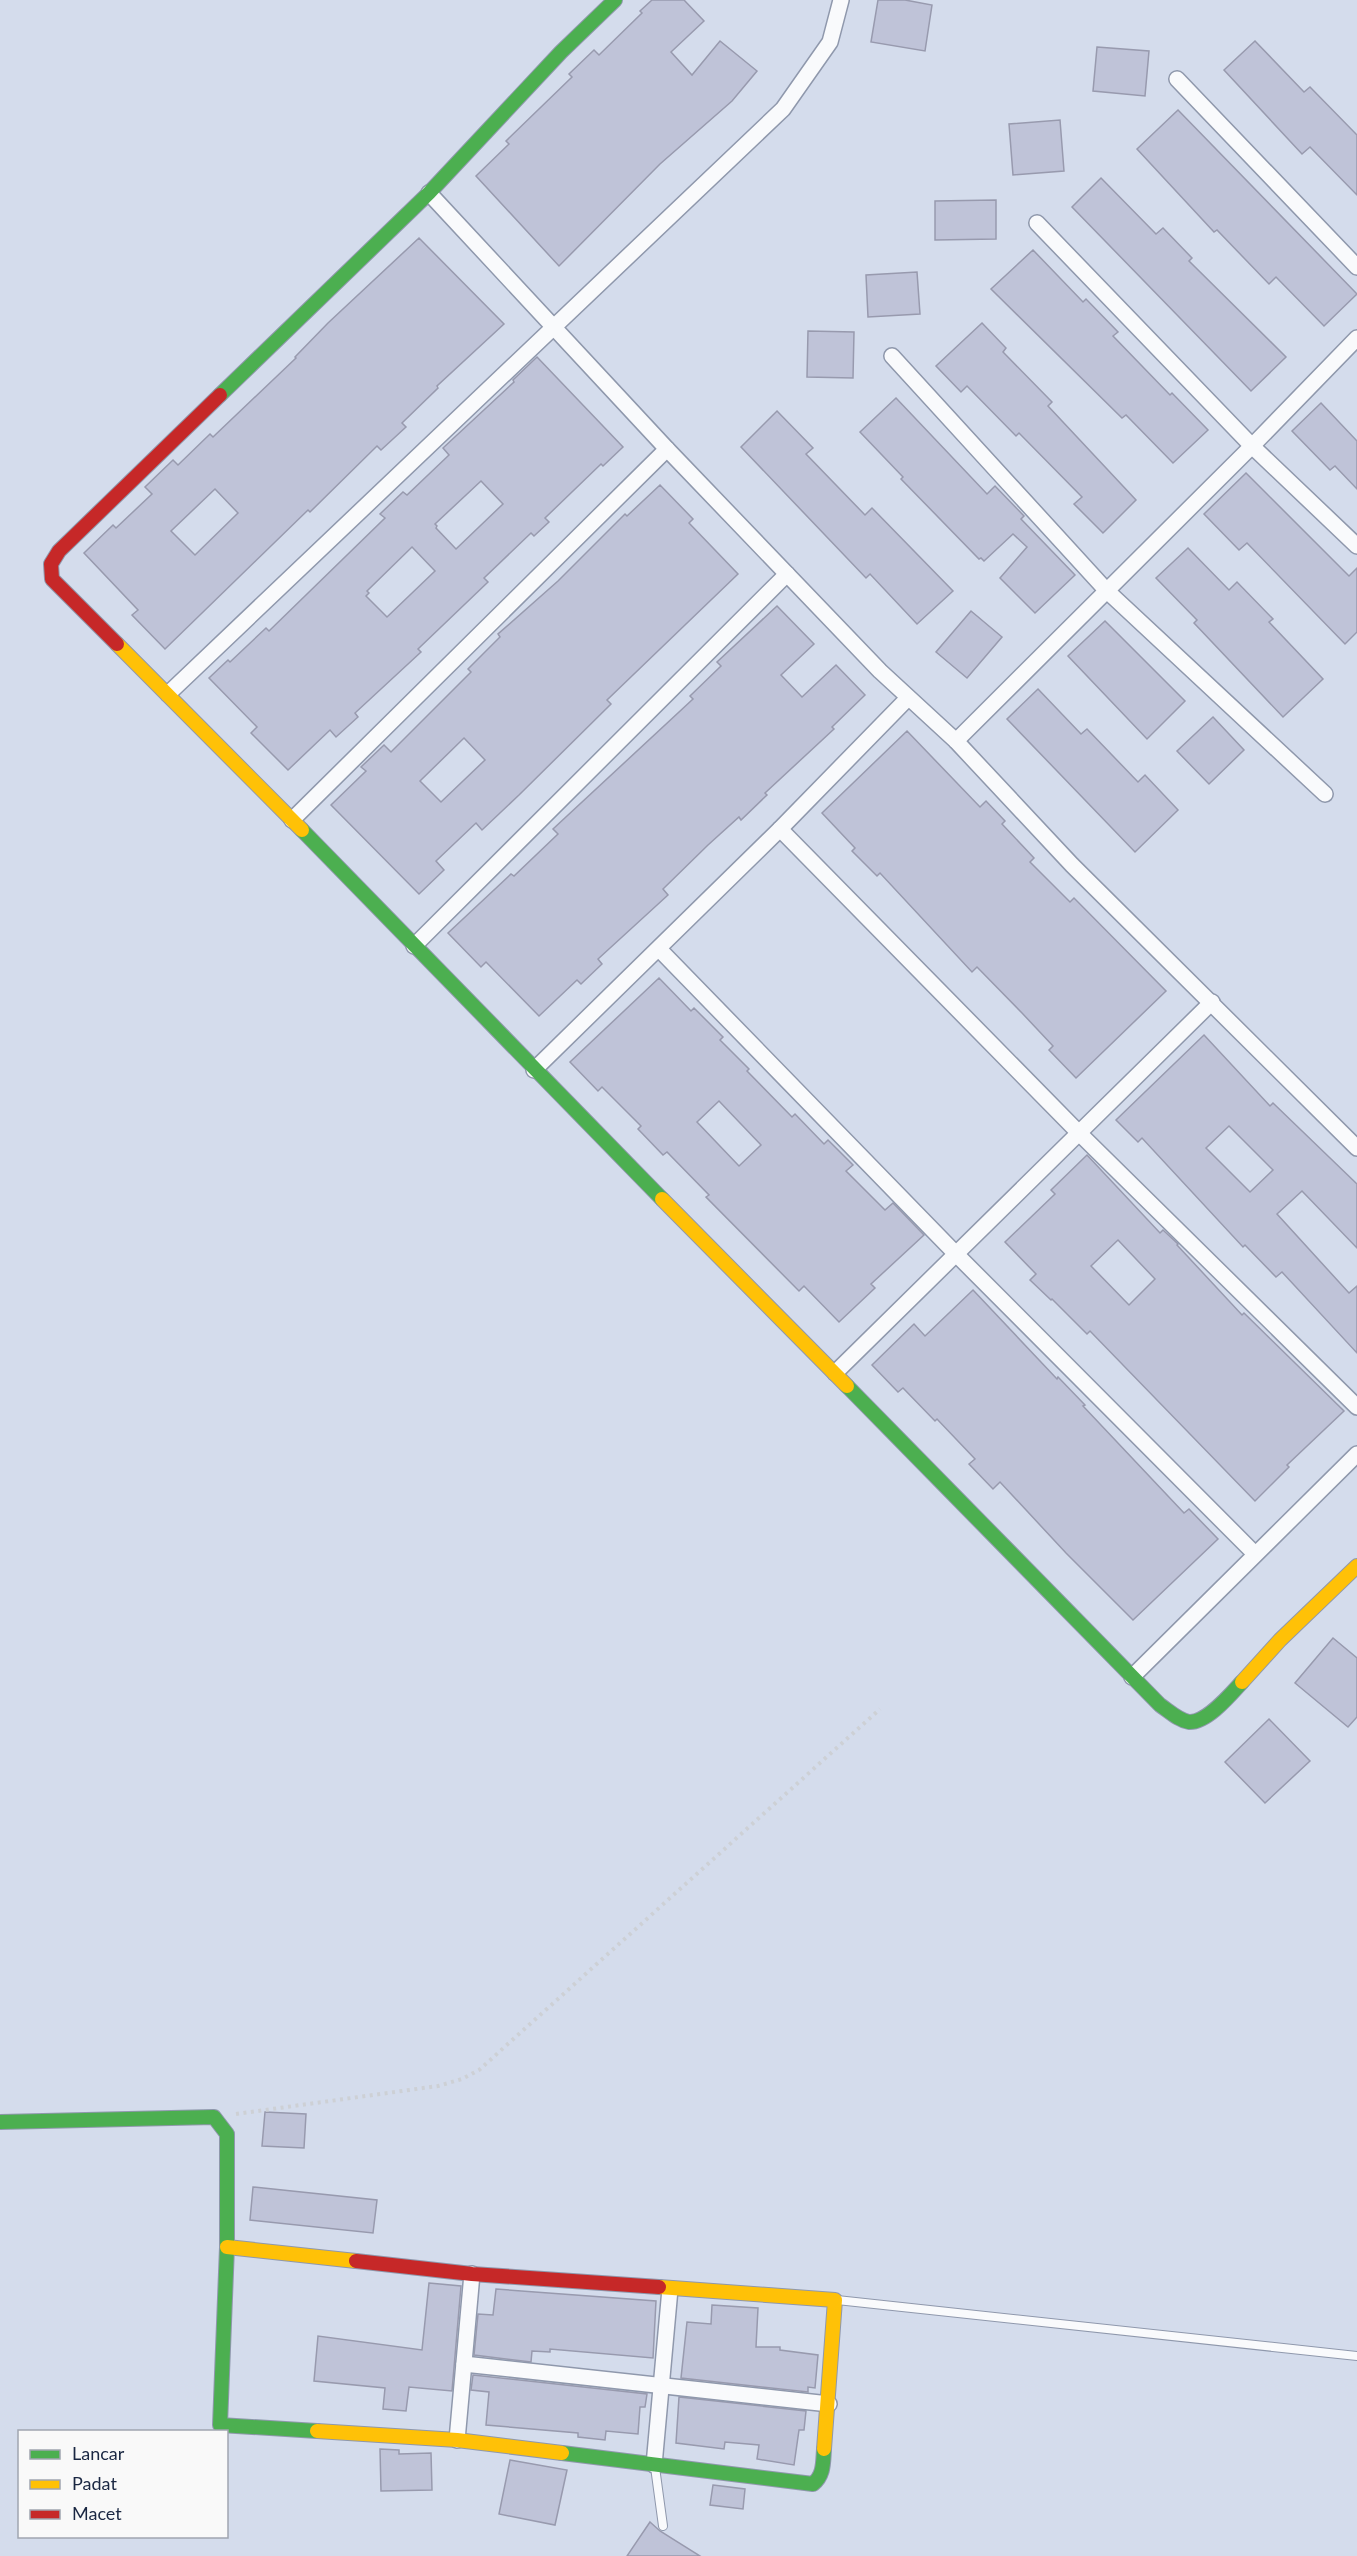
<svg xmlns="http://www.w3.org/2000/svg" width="1357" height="2556" viewBox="0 0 1357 2556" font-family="Lato,sans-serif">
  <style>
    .building { fill: #bfc3d8; stroke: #989aae; stroke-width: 1.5; fill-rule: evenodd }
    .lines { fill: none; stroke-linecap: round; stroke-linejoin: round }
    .lane-casing { stroke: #8f98ac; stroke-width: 10 }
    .street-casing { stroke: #8f98ac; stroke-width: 18 }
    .fast-casing { stroke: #8f98ac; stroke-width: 16 }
    .slow-casing { stroke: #8f98ac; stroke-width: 16 }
    .jam-casing { stroke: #8f98ac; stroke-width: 16 }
    .path { stroke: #cdd0d5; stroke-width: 4; stroke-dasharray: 3 4.5; stroke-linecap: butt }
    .lane { stroke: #f9fafc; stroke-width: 8 }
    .street { stroke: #f9fafc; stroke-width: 15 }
    .fast { stroke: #4caf50; stroke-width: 14 }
    .slow { stroke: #ffc107; stroke-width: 14 }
    .jam { stroke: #c62828; stroke-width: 14 }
  </style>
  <rect width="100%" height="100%" fill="#d4dcec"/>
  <!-- building -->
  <g class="building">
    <path d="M652,0H684L704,21L671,52L692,75L720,41L757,71L732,101L660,164L559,266L476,176L509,144L506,141L572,77L569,74L594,50L599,55L642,13L640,11Z"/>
    <path d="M878,0H905L932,5L925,51L871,42Z"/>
    <path d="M1255,41L1304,92L1310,87L1357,135V195L1310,147L1302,154L1224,70Z"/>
    <path d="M1097,47L1149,51L1145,96L1093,91Z"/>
    <path d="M1178,110L1357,294L1324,326L1276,277L1269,284L1217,230L1214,232L1137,149Z"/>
    <path d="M1060,120L1064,171L1013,175L1009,124Z"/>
    <path d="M1101,178L1156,234L1163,228L1192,258L1189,261L1286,357L1251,391L1072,207Z"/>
    <path d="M996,200V239L935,240V201Z"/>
    <path d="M419,238L504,324L437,386L438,388L402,423L406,427L381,450L377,446L310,512L308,510L165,649L132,615L138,610L84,553L113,525L116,528L152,494L145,487L173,460L178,465L210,434L213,437L296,358L295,357L328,323ZM215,489L238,513L195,555L171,531Z"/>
    <path d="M1033,250L1083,302L1086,299L1118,332L1113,336L1170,395L1172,393L1208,430L1173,463L1126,415L1122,418L991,289Z"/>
    <path d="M917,272L920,314L868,317L866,275Z"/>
    <path d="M982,323L1006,348L1003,352L1052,402L1048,406L1136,500L1103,533L1074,504L1082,497L1019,433L1016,436L967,386L961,392L936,366Z"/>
    <path d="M808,331L854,332L853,378L807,377Z"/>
    <path d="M537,357L623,447L603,466L601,464L545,518L549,522L534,536L531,533L484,578L488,582L418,649L421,652L355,713L358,717L336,737L330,730L288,770L251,733L257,727L209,678L228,660L230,662L266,628L269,631L385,518L380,514L403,492L407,495L449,455L443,448L514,382L513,380ZM481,481L503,504L456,549L436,528L437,526L435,524ZM412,547L435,571L387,617L366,596L369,593L367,591Z"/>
    <path d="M896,398L987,494L995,486L1024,516L1021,519L1075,575L1035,613L1000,578L1027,547L1013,534L984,561L981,558L979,559L901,479L903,477L860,432Z"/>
    <path d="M1321,403L1357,441V489L1335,466L1330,470L1292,431Z"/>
    <path d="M777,411L813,448L806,454L865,515L872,508L953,591L917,624L870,574L866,578L741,447Z"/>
    <path d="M1246,473L1349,576L1357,568V632L1345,644L1247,543L1239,550L1204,514Z"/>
    <path d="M660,485L693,519L689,523L738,574L607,700L611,704L519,795L482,830L476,823L436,861L444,870L419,894L331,805L366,771L361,767L384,745L391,752L471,672L468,669L500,637L498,634L558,581L625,514L627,516ZM464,738L485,760L441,802L420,781Z"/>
    <path d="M1188,548L1229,590L1237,582L1273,619L1269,622L1323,679L1283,717L1194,623L1197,620L1156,578Z"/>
    <path d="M777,606L814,644L781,675L802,697L836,665L865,695L832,727L834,729L765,793L767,795L741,820L739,817L708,845L663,889L668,895L598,959L602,964L581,984L577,980L539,1016L486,962L481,967L448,933L511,874L514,876L558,834L553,829L693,699L690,696L721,666L717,662Z"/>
    <path d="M971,611L1002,637L967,678L936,652Z"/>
    <path d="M1105,621L1185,701L1147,739L1068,656Z"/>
    <path d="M1038,689L1081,734L1087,729L1138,782L1145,775L1178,810L1135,852L1007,719Z"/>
    <path d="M1213,717L1244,750L1209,784L1177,751Z"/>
    <path d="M907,731L980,807L986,801L1005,821L1002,824L1034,858L1030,862L1070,902L1074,898L1166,991L1076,1078L1049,1050L1053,1046L1022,1013L977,967L972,972L880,873L877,876L852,851L855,848L822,813Z"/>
    <path d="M659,978L691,1011L694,1008L723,1037L720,1040L749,1069L747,1071L792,1117L795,1114L824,1144L828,1140L853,1165L846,1171L885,1210L893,1203L924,1235L871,1284L875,1288L839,1322L804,1286L799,1291L706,1197L709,1195L667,1152L663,1155L638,1129L641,1126L602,1087L598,1091L570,1062ZM719,1101L761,1145L739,1166L697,1122Z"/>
    <path d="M1204,1035L1270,1106L1273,1103L1357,1184V1248L1302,1191L1277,1214L1349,1293L1357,1286V1353L1282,1272L1276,1277L1245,1245L1243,1247L1142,1138L1138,1142L1116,1120ZM1229,1126L1273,1170L1250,1192L1206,1148Z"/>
    <path d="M1087,1155L1160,1233L1163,1230L1178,1244L1177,1245L1242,1315L1244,1313L1344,1411L1287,1465L1289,1467L1255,1501L1090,1331L1087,1334L1052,1299L1051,1300L1030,1280L1036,1274L1005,1242L1055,1194L1051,1190ZM1118,1240L1155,1279L1129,1305L1091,1266Z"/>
    <path d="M973,1290L1057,1379L1058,1377L1085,1405L1083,1406L1184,1513L1189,1509L1218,1539L1133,1620L1066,1553L1000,1482L993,1489L969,1464L975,1459L937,1419L935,1421L903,1388L898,1392L872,1365L914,1324L925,1336Z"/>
    <path d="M1333,1638L1357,1658V1717L1348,1727L1295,1683Z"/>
    <path d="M1269,1719L1310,1761L1265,1803L1225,1762Z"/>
    <path d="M265,2112L306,2114L304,2148L262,2146Z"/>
    <path d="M253,2187L377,2200L373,2233L250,2220Z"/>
    <path d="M429,2283L461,2286L452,2391L409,2387L406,2411L383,2409L385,2388L314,2381L318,2336L422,2350Z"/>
    <path d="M496,2289L656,2301L653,2358L550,2349V2352L532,2351L531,2362L474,2355L478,2314L493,2315Z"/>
    <path d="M712,2305L758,2308L756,2347H780V2350L818,2355L815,2388L808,2387V2392L681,2378L687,2322L711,2324Z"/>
    <path d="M473,2375L647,2394L645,2407H640L638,2434L606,2431L605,2440L578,2437V2433L486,2425L489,2392L471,2390Z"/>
    <path d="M679,2397L806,2411L804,2430H799L794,2465L757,2459L759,2445L725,2442L724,2449L676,2443Z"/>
    <path d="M380,2449L399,2450V2454L431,2453L432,2490L381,2491Z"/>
    <path d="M510,2460L567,2470L555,2525L499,2514Z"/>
    <path d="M713,2485L745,2489L743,2509L710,2505Z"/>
    <path d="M650,2522L660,2531L700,2556H627Z"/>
  </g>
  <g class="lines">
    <defs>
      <g id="lane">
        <path d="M837,2300L1357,2356"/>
        <path d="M655,2467L663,2526"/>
      </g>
      <g id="street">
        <path d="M1177,79L1357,267"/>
        <path d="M429,193L667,449L880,671L956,741L1072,865L1357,1148"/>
        <path d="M1037,223L1252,446L1357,546"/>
        <path d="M892,356L1106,590L1325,794"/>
        <path d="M168,694L783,109L830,42L841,0"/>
        <path d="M956,741L1252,446L1357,338"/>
        <path d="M292,820L667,449"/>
        <path d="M780,829L1078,1132L1357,1407"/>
        <path d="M414,946L787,574"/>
        <path d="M659,949L955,1253L1255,1554"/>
        <path d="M534,1070L780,829L908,698"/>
        <path d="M835,1373L1212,1002"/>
        <path d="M1132,1677L1357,1454"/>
        <path d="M464,2364L829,2404"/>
        <path d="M457,2440L472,2274"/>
        <path d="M654,2465L670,2289"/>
      </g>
      <g id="fast">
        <path d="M220,395L429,193L561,52L615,0"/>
        <path d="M302,830L662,1199"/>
        <path d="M847,1386L1160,1705C1169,1711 1178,1720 1189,1722C1207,1723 1231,1694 1242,1682"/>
        <path d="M0,2122L214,2117L227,2134V2247L220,2425L317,2431"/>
        <path d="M562,2453L813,2484C824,2475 823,2463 824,2449"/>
      </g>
      <g id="slow">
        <path d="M117,644L302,830"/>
        <path d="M662,1199L847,1386"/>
        <path d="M1242,1682L1280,1640L1357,1566"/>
        <path d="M227,2247L356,2261"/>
        <path d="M659,2287L835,2300L824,2449"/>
        <path d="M317,2431L457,2440L562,2453"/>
      </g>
      <g id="jam">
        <path d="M117,644L52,579L51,564L59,551L220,395"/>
        <path d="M356,2261L472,2274L659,2287"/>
      </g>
    </defs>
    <!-- lane casing -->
    <use href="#lane" class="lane-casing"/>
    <!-- street casing -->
    <use href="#street" class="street-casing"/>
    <!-- fast casing -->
    <use href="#fast" class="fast-casing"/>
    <!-- slow casing -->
    <use href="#slow" class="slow-casing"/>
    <!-- jam casing -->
    <use href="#jam" class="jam-casing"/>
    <!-- path -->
    <path class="path" d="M236,2114L438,2086L462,2079L479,2070L880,1709"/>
    <!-- lane -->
    <use href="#lane" class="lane"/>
    <!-- street -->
    <use href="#street" class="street"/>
    <!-- fast -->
    <use href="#fast" class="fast"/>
    <!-- slow -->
    <use href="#slow" class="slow"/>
    <!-- jam -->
    <use href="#jam" class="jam"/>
  </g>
  <!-- legend -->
  <rect x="18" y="2430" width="210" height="108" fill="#f9f9f9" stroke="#a0a5b0" stroke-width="1.5"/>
  <rect x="30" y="2450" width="30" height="9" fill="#4caf50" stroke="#a0a5b0" stroke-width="1.5"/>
  <text x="72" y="2460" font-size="18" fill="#1a2742">Lancar</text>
  <rect x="30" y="2480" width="30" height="9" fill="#ffc107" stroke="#a0a5b0" stroke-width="1.5"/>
  <text x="72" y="2490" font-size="18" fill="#1a2742">Padat</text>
  <rect x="30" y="2510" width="30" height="9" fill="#c62828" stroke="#a0a5b0" stroke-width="1.5"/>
  <text x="72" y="2520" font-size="18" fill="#1a2742">Macet</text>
</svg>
